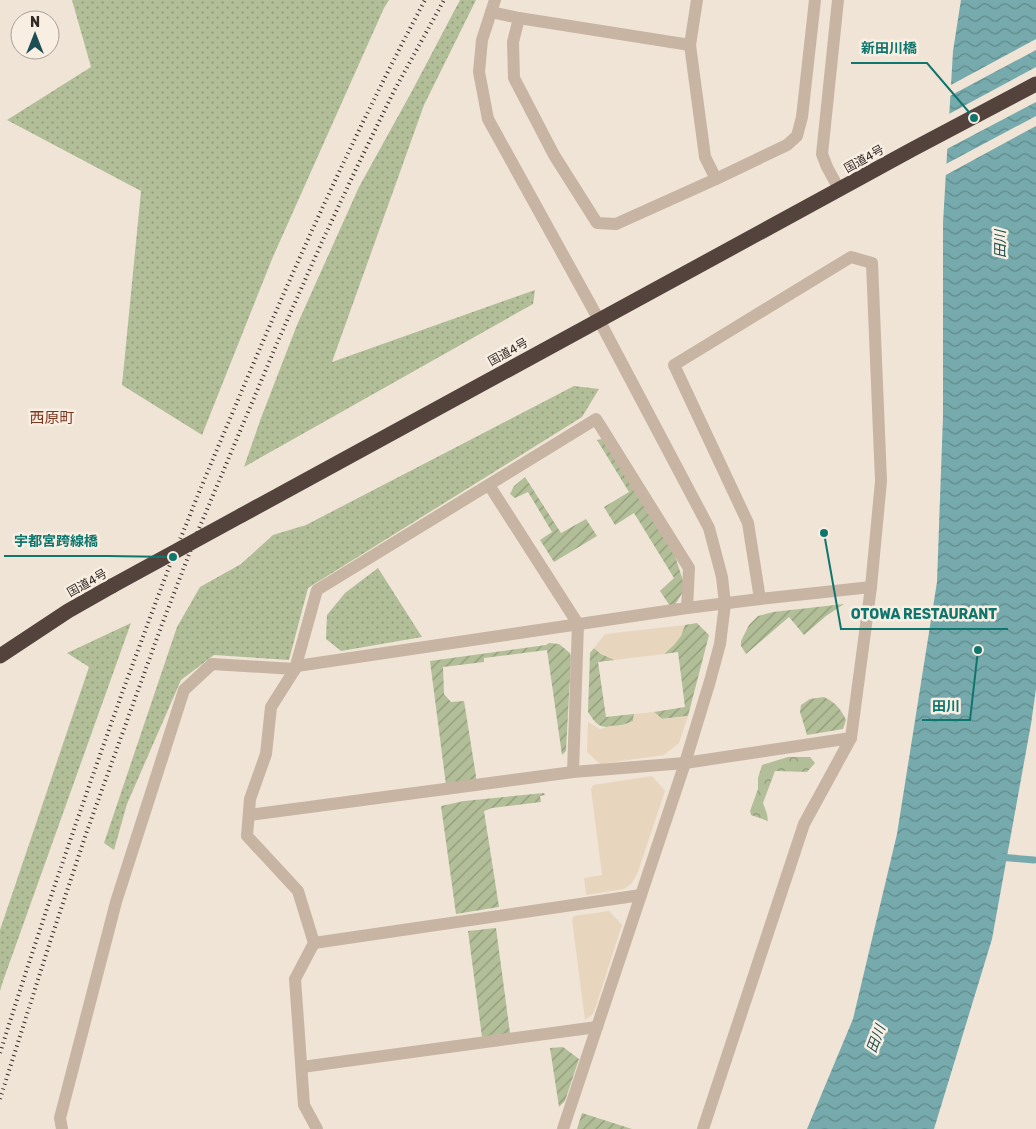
<svg xmlns="http://www.w3.org/2000/svg" width="1036" height="1129" viewBox="0 0 1036 1129" font-family="Rubik,'Noto Sans JP',sans-serif">
  <style>
    .grass { fill: url(#grass-dots) }
    .forest { fill: url(#forest-crowns) }
    .garden { fill: url(#garden-furrows) }
    .plaza { fill: #e8d5be }
    .water { fill: url(#water-waves) }
    .pier { fill: #f0e4d7 }
    .lines { fill: none; stroke-linecap: round; stroke-linejoin: round }
    .stream { stroke: #76aaac; stroke-width: 7 }
    .minor { stroke: #c7b4a3; stroke-width: 12 }
    .highway { stroke: #53433c; stroke-width: 15 }
    .rail { stroke: #332925; stroke-width: 4; stroke-dasharray: 1 4; stroke-linecap: butt }
    .highway-bridge { stroke: #53433c; stroke-width: 15 }
    .labels { text-anchor: middle; dominant-baseline: central; stroke-width: 5; stroke-linejoin: round; paint-order: stroke }
    .street-label { font-size: 12px; fill: #332925; stroke: #f8eee2 }
    .water-label { font-size: 14px; font-style: italic; fill: #1c4f53; stroke: #f8eee2 }
    .quarter-label { font-size: 15px; fill: #803720; stroke: #f8eee2 }
    .leader { fill: none; stroke: #0f766e; stroke-width: 2 }
    .callout-dot { fill: #0f766e; stroke: #f8eee2; stroke-width: 2 }
    .callout-label { font-size: 14px; text-anchor: middle; font-weight: bold; fill: #0f766e; stroke: #f8eee2; stroke-width: 5; stroke-linejoin: round; paint-order: stroke }
  </style>
  <defs>
    <pattern id="grass-dots" width="8" height="8" patternUnits="userSpaceOnUse" patternTransform="scale(1.25)"><rect width="8" height="8" fill="#b1be97"/><path d="M2 2h.1M6 6h.1" fill="none" stroke="#919a7b" stroke-width="1.8" stroke-linecap="round"/></pattern>
    <pattern id="forest-crowns" width="20" height="18" patternUnits="userSpaceOnUse" patternTransform="scale(1.25)"><rect width="20" height="18" fill="#b1be97"/><path d="M2 6a3 3 0 1 1 6 0M12 15a3 3 0 1 1 6 0" fill="none" stroke="#919a7b"/></pattern>
    <pattern id="garden-furrows" width="10" height="10" patternUnits="userSpaceOnUse" patternTransform="scale(1.25)"><rect width="10" height="10" fill="#b1be97"/><path d="M-1 1l2-2M0 10L10 0M9 11l2-2" fill="none" stroke="#919a7b"/></pattern>
    <pattern id="water-waves" width="16" height="10" patternUnits="userSpaceOnUse" patternTransform="scale(1.25)"><rect width="16" height="10" fill="#76aaac"/><path d="M0 5q4-4 8 0t8 0" fill="none" stroke="#618a8c"/></pattern>
  </defs>
  <rect width="100%" height="100%" fill="#f0e4d7"/>
  <!-- grass -->
  <g class="grass">
    <path d="M72,0H389L384,8L272,259L202,435L122,385L141,191L7,120L91,67Z"/>
    <path d="M460,0H476L424,105L332,362L535,290L533,304L244,467L261,418L297,325L359,187L412,91Z"/>
    <path d="M574,386L599,389L582,417L308,588L289,660L214,655L181,680L127,804L114,850L104,843L177,627L200,587L241,564L273,535L306,525Z"/>
    <path d="M378,568L422,637L341,651L326,639L327,615L345,593Z"/>
    <path d="M131,623L3,981L0,991V930L89,667L67,653Z"/>
  </g>
  <!-- forest -->
  <path class="forest" d="M788,757H810L815,763L807,772L775,771L763,803L767,814L768,821L751,815L750,811L758,789V778L762,765Z"/>
  <!-- garden -->
  <g class="garden">
    <path d="M602,439L675,556L683,581L684,590L675,605L670,606L660,591L674,578L634,513L615,525L604,507L629,492L597,440Z"/>
    <path d="M525,477L561,533L586,519L597,536L554,562L540,540L552,532L528,492L515,498L510,494L514,486Z"/>
    <path d="M844,604L826,616L804,635L789,617L746,654L741,646V641L749,625L758,616L773,612Z"/>
    <path d="M697,623L709,635L688,716L662,719L654,712L685,707L678,652L664,654C674,645 680,637 685,625Z"/>
    <path d="M549,643L559,644L570,653L571,658L566,751L562,755L547,650L484,658V662L443,667L444,694L451,702L464,701L476,776V780L446,785L430,661L546,645Z"/>
    <path d="M594,648L601,654L615,660L598,662L606,717L634,714L633,721C624,725 608,730 599,725C594,722 591,716 588,712L590,653Z"/>
    <path d="M824,697C836,703 840,708 846,720L843,729L807,735L800,712L801,705L810,699Z"/>
    <path d="M544,793L545,795L540,796L541,802L492,808L484,811L499,907L456,914L441,806L464,801Z"/>
    <path d="M496,928L510,1033L482,1037L468,931Z"/>
    <path d="M563,1047L579,1059L565,1101L559,1107L550,1048Z"/>
    <path d="M582,1113L632,1129H577Z"/>
  </g>
  <!-- plaza -->
  <g class="plaza">
    <path d="M685,625L681,636L674,645L664,654L615,660L601,654L594,648L605,634Z"/>
    <path d="M654,712L662,719L688,716L679,743L664,755L600,764L587,752L588,722L600,729L610,726L624,725L633,721L634,714Z"/>
    <path d="M652,776L665,791L638,872L632,883L624,889L586,895L584,878L602,875L591,789L593,785Z"/>
    <path d="M609,911L622,925L596,1006L593,1014L585,1020L572,920L574,916Z"/>
  </g>
  <!-- water -->
  <path class="water" d="M961,0H1036V689L1031,724L992,939L934,1129H807L853,1019L897,834L937,582L943,416V223L953,51Z"/>
  <!-- pier -->
  <g class="pier">
    <path d="M1036,39V50L948,97L949,86Z"/>
    <path d="M1036,67V102L945,150L947,115Z"/>
    <path d="M1036,116V126L944,176V165Z"/>
  </g>
  <g class="lines">
    <!-- stream -->
    <path class="stream" d="M999,857L1034,860"/>
    <!-- minor -->
    <g class="minor">
      <path d="M495,0L482,40L479,72L488,119L599,320L709,528L722,577L725,604L720,644L710,681L685,763L563,1129"/>
      <path d="M697,0L690,45L705,157L716,179"/>
      <path d="M838,0L822,154L827,167L839,189"/>
      <path d="M491,12L519,18L690,45"/>
      <path d="M519,18L513,42L514,78L554,155L597,223L616,224L716,179L787,145L797,136L802,117L815,0"/>
      <path d="M489,485L578,624L573,772"/>
      <path d="M760,599L748,523L674,365L851,257L872,263L881,481L871,587L851,738"/>
      <path d="M249,815L573,772L685,763L851,738L804,824L703,1129"/>
      <path d="M314,943L641,895"/>
      <path d="M302,1067L597,1027"/>
      <path d="M62,1129L60,1118L116,902L184,690L212,664L295,669L317,590L596,419L689,568L687,608"/>
      <path d="M317,1129L304,1105L295,979L314,943L298,891L247,836L250,799L266,754L271,707L297,666L687,608L760,599L871,587"/>
    </g>
    <!-- highway -->
    <g class="highway">
      <path d="M242,515L913,149L1036,84"/>
      <path d="M0,656L68,611L112,586"/>
    </g>
    <!-- rail -->
    <g class="rail">
      <path d="M0,1053C39,929 81,807 125,685C145,632 164,578 186,525C204,479 224,433 243,388C299,256 358,126 425,0"/>
      <path d="M0,1099L50,942L87,831L161,627L198,531L278,341L321,244L356,169L394,91L444,0"/>
    </g>
    <!-- highway-bridge -->
    <path class="highway-bridge" d="M112,586L242,515"/>
  </g>
  <g class="labels">
    <!-- street labels -->
    <g class="street-label">
      <text transform="translate(864 159) rotate(-29)">国道4号</text>
      <text transform="translate(508 352) rotate(-29)">国道4号</text>
      <text transform="translate(87 583) rotate(-29)">国道4号</text>
    </g>
    <!-- water labels -->
    <g class="water-label">
      <text transform="translate(1000 244) rotate(-90)">田川</text>
      <text transform="translate(876 1039) rotate(-69)">田川</text>
    </g>
    <!-- quarter labels -->
    <g class="quarter-label">
      <text x="52" y="418">西原町</text>
    </g>
  </g>
  <!-- callouts -->
  <path class="leader" d="M974 118L927 63H851M173 557L108 556H4M824 533L841 629H1008M978 650L970 720H922"/>
  <g class="callout-dot">
    <circle cx="974" cy="118" r="5"/>
    <circle cx="173" cy="557" r="5"/>
    <circle cx="824" cy="533" r="5"/>
    <circle cx="978" cy="650" r="5"/>
  </g>
  <g class="callout-label">
    <text x="889" y="53">新田川橋</text>
    <text x="56" y="546">宇都宮跨線橋</text>
    <text x="924" y="619">OTOWA RESTAURANT</text>
    <text x="946" y="711">田川</text>
  </g>
  <!-- north arrow -->
  <g transform="translate(35 35)"><circle r="24" fill="#f8eee2" stroke="#a99f96"/>
  <path d="M0-4L9 19L0 12L-9 19Z" fill="#1c4f53"/>
  <text y="-8" font-size="14" font-weight="bold" text-anchor="middle" fill="#332925">N</text>
  </g>
</svg>
